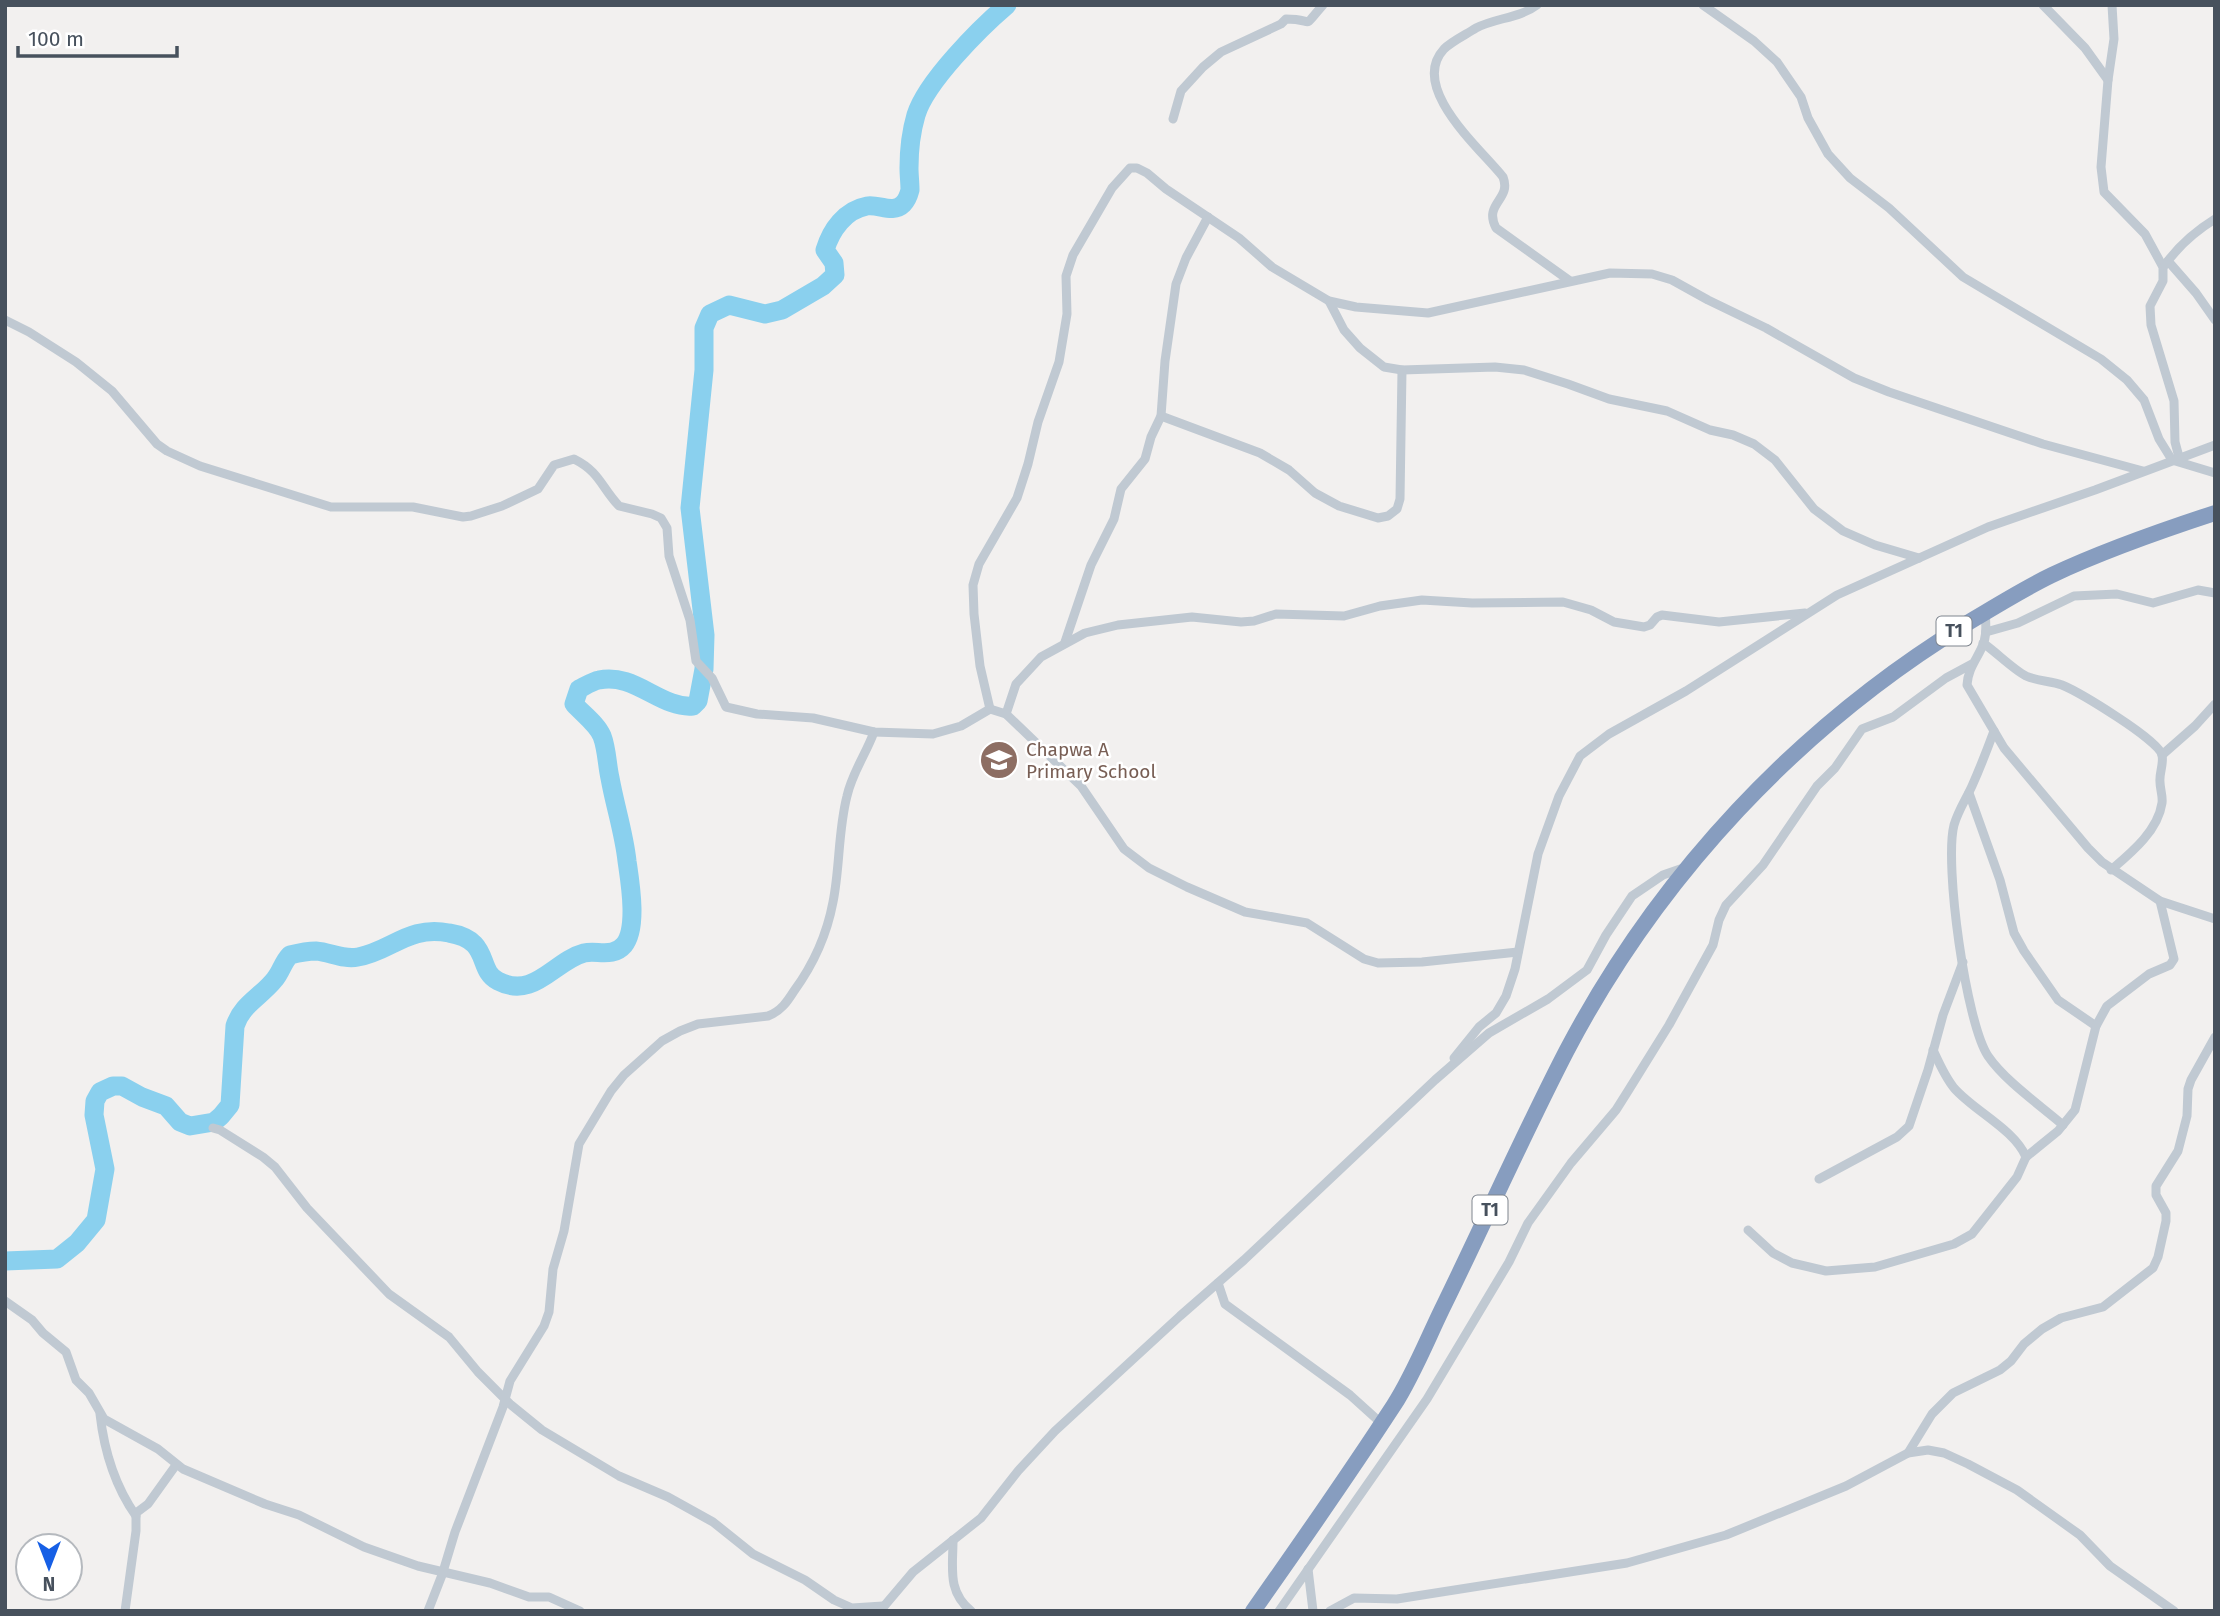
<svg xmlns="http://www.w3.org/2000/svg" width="2220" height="1616" viewBox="0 0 2220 1616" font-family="'Fira Sans',sans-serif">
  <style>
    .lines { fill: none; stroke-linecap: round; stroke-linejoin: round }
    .river { stroke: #8ad0ee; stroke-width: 19 }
    .street { stroke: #c0c9d2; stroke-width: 9 }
    .highway { stroke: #879dbf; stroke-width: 16 }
    .labels { text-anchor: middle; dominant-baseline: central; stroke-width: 5; stroke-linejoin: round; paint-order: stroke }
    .shield { fill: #fff; stroke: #7e858e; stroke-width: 2 }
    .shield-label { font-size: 18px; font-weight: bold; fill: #47515d }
    .education-label { font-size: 19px; fill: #785e54; stroke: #fff; text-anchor: start }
  </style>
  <rect width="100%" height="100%" fill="#f2f0ef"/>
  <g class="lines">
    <!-- river -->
    <path class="river" d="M5,1261L57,1259L77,1243L96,1220L105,1169L94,1115L95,1101L100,1092L113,1086H122L142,1097L166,1106L180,1122L190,1126L214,1122L221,1116L230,1105L235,1026C242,1004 261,997 275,979C281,972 283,962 290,955C298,953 307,951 316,951C330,952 343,960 358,957C392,951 408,925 449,933C492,940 476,970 498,981C534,1000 554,961 584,953C597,950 613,958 624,945C638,928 630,882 627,861C624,833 615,806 610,778C607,765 607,749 602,736C597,724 583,714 574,704L579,689C585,686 593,681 599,680C634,672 661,709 693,706L698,701L704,669L705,635L690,508L704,370V328L710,314L729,305L765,314L782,310L823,286L835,275L834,263L825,250C831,230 845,210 867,206C879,204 893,214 903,204C906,201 909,194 910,190C910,183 909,175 909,168C909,151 911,132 916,115C926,82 980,28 1007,5"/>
    <!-- street -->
    <g class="street">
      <path d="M1537,5C1520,18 1495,18 1476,28C1467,34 1452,41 1444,49C1408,88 1482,150 1503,177C1512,200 1483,203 1496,228L1570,281"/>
      <path d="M1703,5L1754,41L1777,62L1801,97L1808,118L1828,154L1850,178L1889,208L1963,277L2101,359L2127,380L2144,400L2159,439L2172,460L2215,473"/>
      <path d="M2043,5L2085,48L2108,80"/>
      <path d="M2112,5L2114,39L2108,80L2101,167L2104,192L2145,234L2163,267V281L2150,306L2151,325L2174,401L2175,442L2179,457"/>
      <path d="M1173,119L1181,91L1203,67L1221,52L1281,24L1286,19C1317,19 1300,31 1323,5"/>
      <path d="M2168,261L2196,293L2215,320"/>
      <path d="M2165,265C2179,245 2194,232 2215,219"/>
      <path d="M1329,301L1344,330L1360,348L1384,367L1402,370L1495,367L1524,370L1568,384L1609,399L1667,411L1710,430L1733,435L1754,444L1775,460L1814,509L1843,531L1875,545L1919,558"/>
      <path d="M5,320L29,332L76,362L112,391L157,444L167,451L200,466L331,507H413L463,517L471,516L502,506L538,489L554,465L574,459C600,472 601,487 619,506L652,514L661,518L667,528L669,556L690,620L696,661L712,678L726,707L757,714L813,718L874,732L933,734L961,726L990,709L1006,714L1081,786L1124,849L1149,868L1187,887L1245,912L1307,923L1364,959L1378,963L1422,962L1518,952"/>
      <path d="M1161,416L1260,453L1289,470L1315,493L1339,506L1378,518L1388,516L1397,509L1400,499L1402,370"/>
      <path d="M1985,613C1986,622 1987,632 1984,642C1979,657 1968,667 1967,685L2004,748L2088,848L2102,862L2160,901L2215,919"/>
      <path d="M1986,632L2018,623L2074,596L2117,594L2153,603L2198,590L2215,593"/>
      <path d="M1065,642L1091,565L1114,519L1121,489L1145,459L1151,437L1161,416L1165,361L1176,284L1186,258L1208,217"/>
      <path d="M1983,643C1996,652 2014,670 2026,676C2037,681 2051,681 2062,685C2079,692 2159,740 2162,755C2164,764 2159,773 2160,782C2160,789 2163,796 2162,803C2158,831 2131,853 2111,870"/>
      <path d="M990,709L980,666L974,614L973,585L979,564L1017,498L1028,464L1038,422L1059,362L1067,314L1066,276L1073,255L1112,188L1130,168H1137L1147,173L1166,189L1239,238L1272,267L1329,301L1356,307L1428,313L1610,273L1652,274L1672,280L1708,300L1766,328L1854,378L1889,392L2043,444L2143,471"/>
      <path d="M1006,714L1016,684L1041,657L1085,633L1118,625L1192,617L1241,622L1254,621L1276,614L1344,616L1380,606L1422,600L1472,603L1563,602L1591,610L1614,622L1644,627L1650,625L1657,617L1662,615L1719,622L1805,613"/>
      <path d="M1994,731C1987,750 1980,768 1972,786C1966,799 1958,811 1954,825C1944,864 1966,1023 1988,1056C2005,1081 2040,1105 2063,1125"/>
      <path d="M2162,755L2195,726L2215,704"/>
      <path d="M1969,793L2000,880L2014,933L2024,951L2058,1000L2096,1026"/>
      <path d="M1454,1058L1479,1027L1496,1013L1506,996L1515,969L1538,854L1559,796L1580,756L1609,734L1686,691L1837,595L1988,527L2095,490L2215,445"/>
      <path d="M213,1128L220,1130L263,1157L275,1167L307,1208L389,1294L449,1337L478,1372L510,1404L542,1430L619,1476L668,1497L713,1522L753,1554L805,1580L834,1600L852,1608L883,1606"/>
      <path d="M2026,1157L2058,1131L2075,1110L2096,1026L2107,1006L2149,974L2170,965L2174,959L2160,901"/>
      <path d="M1819,1179L1897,1137L1909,1126L1928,1070L1943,1015L1963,962"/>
      <path d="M1748,1230L1773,1253L1792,1263L1826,1271L1875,1267L1954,1244L1972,1234L2017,1177L2026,1157C2014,1129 1974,1111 1954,1088C1945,1077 1939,1063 1933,1050"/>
      <path d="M1218,1283L1225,1304L1350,1395L1381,1423"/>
      <path d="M5,1301L32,1320L43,1333L66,1352L76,1380L89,1393L104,1419L158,1449L183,1469L265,1504L299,1515L364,1547L418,1566L490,1583L529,1597H549L580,1611"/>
      <path d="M100,1414C104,1450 115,1486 136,1516"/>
      <path d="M1908,1453L1932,1414L1953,1393L2000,1370L2011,1361L2024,1344L2042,1329L2061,1318L2103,1307L2153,1268L2158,1257L2166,1221V1213L2156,1195V1186L2178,1151L2187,1116L2188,1089L2191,1080L2215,1037"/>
      <path d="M953,1540C953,1568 947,1591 971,1611"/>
      <path d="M1308,1569L1313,1611"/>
      <path d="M125,1611L136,1531V1513L148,1504L176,1465"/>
      <path d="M428,1611L442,1575L455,1532L503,1407L510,1381L544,1326L549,1312L553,1269L564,1231L579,1144L611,1091L624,1075L662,1041L680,1031L698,1024L768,1016C781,1011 787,1002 794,991C813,965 827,934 833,902C840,867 838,831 847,796C852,773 866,754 874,732"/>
      <path d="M880,1611L913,1572L981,1518L1018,1471L1055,1431L1180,1316L1244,1260L1435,1080L1489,1033L1548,999L1587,970L1606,935L1632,896L1663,875L1686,867"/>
      <path d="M1279,1611L1427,1399L1509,1262L1528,1223L1571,1163L1616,1110L1628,1091L1669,1025L1713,945L1719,920L1726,905L1763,865L1817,786L1835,768L1862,729L1893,717L1946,678L1972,664"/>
      <path d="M1330,1611L1354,1598L1397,1599L1627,1563L1726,1535L1846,1486L1908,1453L1928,1450L1944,1453L1968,1464L2017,1490L2080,1535L2110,1566L2174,1611"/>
    </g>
    <!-- highway -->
    <path class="highway" d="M1253,1611C1301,1543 1349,1474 1394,1405C1414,1374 1429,1335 1445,1303C1486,1219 1524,1133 1567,1050C1659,875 1798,727 1966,624C1994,607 2023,589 2052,575C2105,550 2160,531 2215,513"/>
  </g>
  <!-- icons -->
  <defs>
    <symbol id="school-disc" viewBox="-11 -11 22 22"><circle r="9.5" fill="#8d6e63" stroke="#fff"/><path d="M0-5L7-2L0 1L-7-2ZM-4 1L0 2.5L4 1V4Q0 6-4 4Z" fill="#fff"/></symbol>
  </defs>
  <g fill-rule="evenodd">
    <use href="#school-disc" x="977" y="738" width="44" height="44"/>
  </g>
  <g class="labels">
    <!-- shield labels -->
    <g class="shield">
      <rect x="1936.5" y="616.5" width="35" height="29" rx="5"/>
      <rect x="1472.5" y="1195.5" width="35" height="29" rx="5"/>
    </g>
    <g class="shield-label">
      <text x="1954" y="631">T1</text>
      <text x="1490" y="1210">T1</text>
    </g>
    <!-- education labels -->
    <g class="education-label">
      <text x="1026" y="749">Chapwa A<tspan x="1026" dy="22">Primary School</tspan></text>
    </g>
  </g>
  <!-- border -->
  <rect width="2220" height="1616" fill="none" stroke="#47515d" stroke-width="14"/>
  <!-- north arrow -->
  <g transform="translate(49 1567) rotate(180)"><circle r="33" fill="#ffffff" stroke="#b5b9be" stroke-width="2"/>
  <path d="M0-5L12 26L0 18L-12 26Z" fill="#165fe5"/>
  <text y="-10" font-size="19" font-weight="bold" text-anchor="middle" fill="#47515d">N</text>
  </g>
  <!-- scale -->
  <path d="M18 46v10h159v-10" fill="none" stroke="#47515d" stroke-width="3.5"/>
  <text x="28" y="46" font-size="21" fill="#47515d" stroke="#ffffff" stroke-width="5" paint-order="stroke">100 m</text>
</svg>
